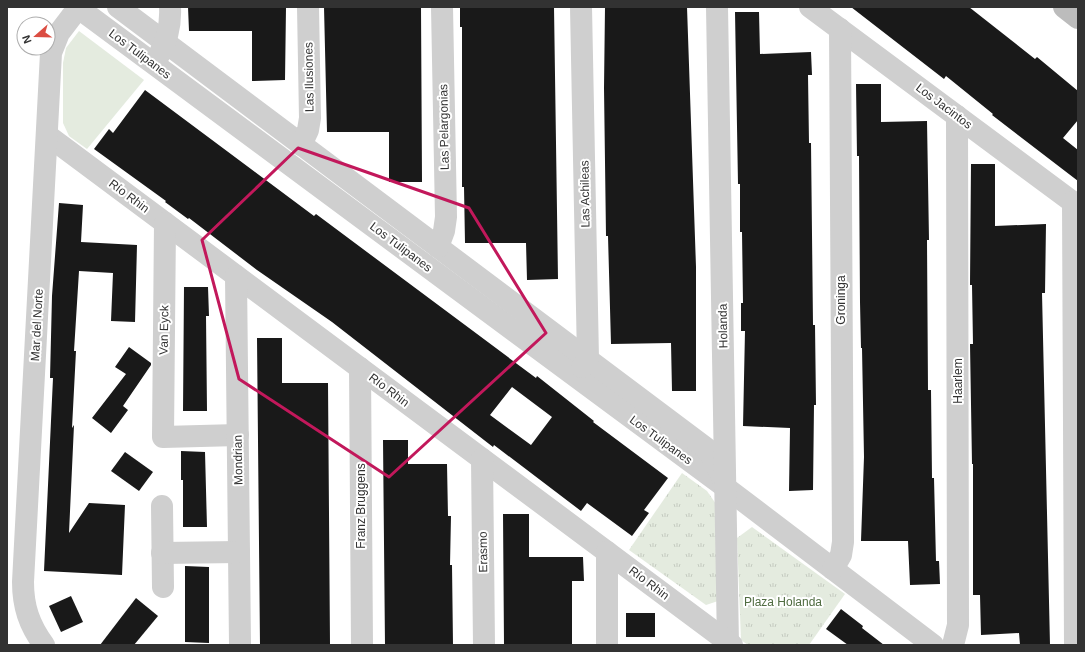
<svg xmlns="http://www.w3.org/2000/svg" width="1085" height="652" viewBox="0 0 1085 652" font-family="Helvetica,sans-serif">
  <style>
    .green { fill: #e4ebdf }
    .park { fill: url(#park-tufts) }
    .building { fill: #191919; fill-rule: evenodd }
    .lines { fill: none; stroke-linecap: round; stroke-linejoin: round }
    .street { stroke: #cfcfcf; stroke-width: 22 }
    .secondary { stroke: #bcbcbc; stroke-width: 22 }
    .marked { fill: none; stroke: #c2185b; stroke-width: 3; stroke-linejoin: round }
    .labels { text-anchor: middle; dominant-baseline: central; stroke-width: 4; stroke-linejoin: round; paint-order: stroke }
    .street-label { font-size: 12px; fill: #323232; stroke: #fff }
    .park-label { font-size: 12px; fill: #506c41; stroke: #fff }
  </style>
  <defs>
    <pattern id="park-tufts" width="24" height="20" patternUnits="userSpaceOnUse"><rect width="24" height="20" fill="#e4ebdf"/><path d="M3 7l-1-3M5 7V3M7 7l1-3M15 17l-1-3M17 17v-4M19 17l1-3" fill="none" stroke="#c4cac0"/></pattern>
  </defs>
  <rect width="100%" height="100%" fill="#fff"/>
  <!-- green -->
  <path class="green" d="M79,31L144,80L87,149L69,136L63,123V63L66,48Z"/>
  <!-- park -->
  <g class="park">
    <path d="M682,473L707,491L716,504L718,601L706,605L629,550Z"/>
    <path d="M752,527L845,594L809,645H748L741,640L737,538Z"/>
  </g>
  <!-- building -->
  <g class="building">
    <path d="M188,7H286L285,80L252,81V31H189Z"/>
    <path d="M324,7H421L422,182H389V132H327Z"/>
    <path d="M460,7H554L558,279L527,280L526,243H465L464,187H462V27H460Z"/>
    <path d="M605,7H687L696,267V391H672L671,343L611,344L608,236H606L604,88Z"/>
    <path d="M851,7H969L1035,59L1037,57L1078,91V120L1063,138L1078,150V181L992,115L993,114L946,76L944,79Z"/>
    <path d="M735,12H759L760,54L811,52L812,75H808L809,143H811L813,325H815L816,405H814L813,490L789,491L790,428L743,426L745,331H741V303H743L742,232H740V184H738Z"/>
    <path d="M856,84H881V122L927,121L929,240H927L928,390H931L932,478H934L936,561H939L940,584L910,585L908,541H861L864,457L862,348H861L860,302L859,156H857Z"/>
    <path d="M145,90L314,216L316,214L536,378L537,376L594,421L593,422L668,478L644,510L649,513L632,536L587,503L581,511L494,445L493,447L332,322L257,270L189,218L188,219L165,202L166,201L94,149L109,129L113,133ZM512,387L552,417L531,445L490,415Z"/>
    <path d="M971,164H995V226L1046,224L1045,293H1042L1050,645H1020L1019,633L981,635L980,595H973V464H972L970,344H973L972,285H970Z"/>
    <path d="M59,203L83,205L81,242L137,245L135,322L111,321L113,273L79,271L74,351H76L72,428L74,425L69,533L89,503L125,505L122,575L44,571L53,378H50L52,296Z"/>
    <path d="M184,287H208L209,316H206L207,411H183Z"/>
    <path d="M257,338H282V383H328L330,645H260Z"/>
    <path d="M129,347L151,363V365L123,406L128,410L111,433L92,418L126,374L115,367Z"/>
    <path d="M383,440H408V464H447L448,516H451L450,565H452L453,645H385Z"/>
    <path d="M181,451L205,452L207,527H183V480H181Z"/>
    <path d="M125,452L153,472L139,491L111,471Z"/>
    <path d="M503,514H529V557H583L584,581H572V645H504Z"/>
    <path d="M185,566L209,567V643L185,642Z"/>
    <path d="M71,596L83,622L61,632L49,606Z"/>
    <path d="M136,598L158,616L134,645H100Z"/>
    <path d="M841,609L863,626L862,628L884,645H848L826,629Z"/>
    <rect x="626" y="613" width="29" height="24"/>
  </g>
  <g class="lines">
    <!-- street -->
    <g class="street">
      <path d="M77,7L725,487L933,645"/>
      <path d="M118,7L706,448L717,465L725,486"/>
      <path d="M581,7L588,359L582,367"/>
      <path d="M717,7L728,645"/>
      <path d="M810,7L1078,206"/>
      <path d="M159,55C168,39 171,25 170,7"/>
      <path d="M47,135L732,645"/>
      <path d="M301,145L308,130L310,118L308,7"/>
      <path d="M1073,202L1075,645"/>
      <path d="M165,223L163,437L238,435"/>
      <path d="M438,247L444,231L446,217L442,7"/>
      <path d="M236,276L240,645"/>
      <path d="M360,368L362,645"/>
      <path d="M482,459L484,645"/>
      <path d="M162,506L163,587"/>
      <path d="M162,553L239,552"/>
      <path d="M833,569L841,555L843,542L840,29"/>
      <path d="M44,645C29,625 23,606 23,582L51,53L59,33L78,8"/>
      <path d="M607,645V552"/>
      <path d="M953,645L958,625L957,116"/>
    </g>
    <!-- secondary -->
    <path class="secondary" d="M1064,7L1078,18"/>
  </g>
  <!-- marked area -->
  <path class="marked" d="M298,148L469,208L546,333L389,477L239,379L202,240Z"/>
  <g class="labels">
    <!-- street labels -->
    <g class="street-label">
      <text transform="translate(140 54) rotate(37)">Los Tulipanes</text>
      <text transform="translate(309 77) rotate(-91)">Las Ilusiones</text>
      <text transform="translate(944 106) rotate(37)">Los Jacintos</text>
      <text transform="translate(444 127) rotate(-91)">Las Pelargonias</text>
      <text transform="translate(585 194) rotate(-91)">Las Achileas</text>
      <text transform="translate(129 196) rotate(37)">Río Rhin</text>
      <text transform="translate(401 247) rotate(37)">Los Tulipanes</text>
      <text transform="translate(841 300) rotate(-90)">Groninga</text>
      <text transform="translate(37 325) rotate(-87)">Mar del Norte</text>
      <text transform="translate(723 326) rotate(-91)">Holanda</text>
      <text transform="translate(164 330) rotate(-89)">Van Eyck</text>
      <text transform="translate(958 381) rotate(-90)">Haarlem</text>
      <text transform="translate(389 390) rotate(37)">Río Rhin</text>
      <text transform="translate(661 440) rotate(36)">Los Tulipanes</text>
      <text transform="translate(238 460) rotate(-91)">Mondrian</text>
      <text transform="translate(361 506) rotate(-90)">Franz Bruggens</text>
      <text transform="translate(483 552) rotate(-91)">Erasmo</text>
      <text transform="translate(649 583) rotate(37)">Río Rhin</text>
    </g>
    <!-- park labels -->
    <g class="park-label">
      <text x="783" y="602">Plaza Holanda</text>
    </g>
  </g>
  <!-- border -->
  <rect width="1085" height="652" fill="none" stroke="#323232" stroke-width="16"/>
  <!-- north arrow -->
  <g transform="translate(36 36) rotate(250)"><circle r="19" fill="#ffffff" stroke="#adadad"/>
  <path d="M0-3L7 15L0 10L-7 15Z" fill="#db4d42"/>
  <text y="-6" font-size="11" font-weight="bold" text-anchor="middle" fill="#323232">N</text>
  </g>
</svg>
